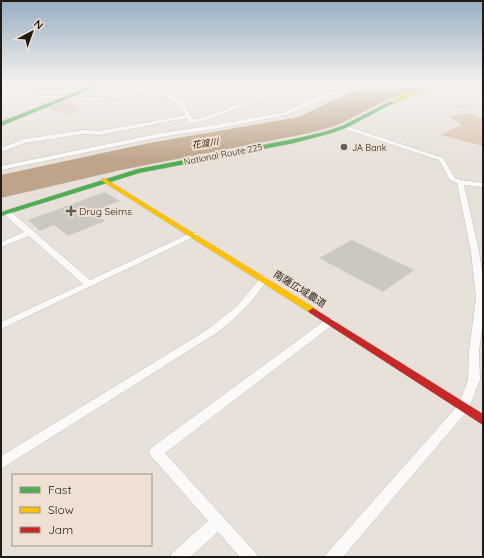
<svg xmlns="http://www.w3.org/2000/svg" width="484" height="558" viewBox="0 0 484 558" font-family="Quicksand,'Noto Sans JP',sans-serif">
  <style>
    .green { fill: #e2cebc }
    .forest { fill: #dac3ae }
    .water { fill: #bda48b }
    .building { fill: #cdc7c1 }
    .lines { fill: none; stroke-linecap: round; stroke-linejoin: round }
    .street-casing { stroke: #c4beb9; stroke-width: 1 }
    .fast-casing { stroke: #c4beb9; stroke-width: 1 }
    .slow-casing { stroke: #c4beb9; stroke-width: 1 }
    .jam-casing { stroke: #c4beb9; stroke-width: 1 }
    .path { stroke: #cecdcb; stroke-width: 1; stroke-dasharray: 1.5 1; stroke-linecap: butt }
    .street { fill: #fcfaf9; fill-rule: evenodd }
    .fast { fill: #4caf50; fill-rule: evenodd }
    .slow { fill: #ffc107; fill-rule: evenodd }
    .jam { fill: #c62828; fill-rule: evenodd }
    .poi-dot { fill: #66605b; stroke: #eee1d4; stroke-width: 1.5 }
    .labels { text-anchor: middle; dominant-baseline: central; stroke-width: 4; stroke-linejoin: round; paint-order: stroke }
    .far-water-label { font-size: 9px; font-style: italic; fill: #3d2509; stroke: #eee1d4 }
    .far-poi-label { font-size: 9px; fill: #201b16; stroke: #eee1d4; text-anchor: start }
    .far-street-label { font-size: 9px; fill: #201b16; stroke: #eee1d4 }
    .poi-label { font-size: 10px; fill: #201b16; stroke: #eee1d4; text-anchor: start }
    .street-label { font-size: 10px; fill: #201b16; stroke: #eee1d4 }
  </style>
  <rect width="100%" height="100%" fill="#e8e1da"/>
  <!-- green -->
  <path class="green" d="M67,101L74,103L79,112L71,115L46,109Z"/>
  <!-- forest -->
  <path class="forest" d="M469,113L483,118V146L440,135L462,125L449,117Z"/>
  <!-- water -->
  <path class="water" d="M378,83H432L389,99L338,125L310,133L121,170L1,198V175L149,143L299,117L336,99Z"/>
  <!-- building -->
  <g class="building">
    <path d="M105,192L120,201L91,212L105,221L68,236L54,225L40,231L28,220Z"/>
    <path d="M352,240L414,270L383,292L319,258Z"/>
  </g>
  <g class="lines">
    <defs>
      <g id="street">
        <path d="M165,83H171L161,88L159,91L181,101L193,119L202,118L297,83H304L203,121L191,123L189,122L187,118L99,135L83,134L25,143L1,152V148L24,139L83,130L99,131L186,115C176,96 167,102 155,91L156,89L111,99L88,100L69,98H36L1,105V103L36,96H69L88,98L111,97Z"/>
        <path d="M355,83H361L286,115L220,128L161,137L1,170V166L161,133L220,124L285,112L319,96Z"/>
        <path d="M342,126H346L443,158L455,178L461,180L483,183V187L464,185L479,251L483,278V321L479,351L480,380L468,410L343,557H325L328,552L459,404L468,380L469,351L476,298L471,251L457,183L450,180L439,160L342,128Z"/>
        <path d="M6,210H9L90,280L191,233H197L198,235L1,329V322L83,284L29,236L1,247V242L24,232L5,215L1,216V211Z"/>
        <path d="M264,276L268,279C253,301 236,319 215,334L1,469V456L207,330L237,306L261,277Z"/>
        <path d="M331,318L335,319L336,321L335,323L165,453L255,552L258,557H240L218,532L190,557H170L173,552L208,521L151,456L149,452L151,448L327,319Z"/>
      </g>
      <g id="fast">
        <path d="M99,83H105L1,126V122Z"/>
        <path d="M391,101L395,102L346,128L328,134L294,143L139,173L1,216V212L138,169L294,139L324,132L342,126Z"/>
      </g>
      <g id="slow">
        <path d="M436,83H443L409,96L395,103L391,102L405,94Z"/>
        <path d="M104,178L316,309L318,311L313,314L310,313L102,181L101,180Z"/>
      </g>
      <path id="jam" d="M313,308L483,414V425L310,313L308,311Z"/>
    </defs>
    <!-- street casing -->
    <use href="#street" class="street-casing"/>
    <!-- fast casing -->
    <use href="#fast" class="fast-casing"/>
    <!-- slow casing -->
    <use href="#slow" class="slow-casing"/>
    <!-- jam casing -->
    <use href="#jam" class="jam-casing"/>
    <!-- path -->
    <path class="path" d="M422,99L468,109L483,116"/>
    <!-- street -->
    <use href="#street" class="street"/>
    <!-- fast -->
    <use href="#fast" class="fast"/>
    <!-- slow -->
    <use href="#slow" class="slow"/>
    <!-- jam -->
    <use href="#jam" class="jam"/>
  </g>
  <!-- sky -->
  <linearGradient id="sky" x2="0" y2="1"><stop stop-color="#97aec3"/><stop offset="0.52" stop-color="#f5f2ee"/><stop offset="1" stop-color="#f5f2ee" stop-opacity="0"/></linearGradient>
  <rect width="484" height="161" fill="url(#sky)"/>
  <!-- markers -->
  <g class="poi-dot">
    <circle cx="344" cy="147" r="4"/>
    <path d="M69 205h4v4h4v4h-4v4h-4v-4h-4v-4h4z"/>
  </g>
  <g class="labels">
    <!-- far-water labels -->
    <g class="far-water-label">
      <text transform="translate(205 143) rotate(-9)">花渡川</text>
    </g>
    <!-- far-poi labels -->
    <g class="far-poi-label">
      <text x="352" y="147">JA Bank</text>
    </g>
    <!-- far-street labels -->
    <g class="far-street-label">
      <text transform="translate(223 154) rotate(-11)">National Route 225</text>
    </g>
    <!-- poi labels -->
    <g class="poi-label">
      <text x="79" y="211">Drug Seims</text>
    </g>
    <!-- street labels -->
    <g class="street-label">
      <text transform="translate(300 289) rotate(32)">南薩広域農道</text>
    </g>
  </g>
  <!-- border -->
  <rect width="484" height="558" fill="none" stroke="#201b16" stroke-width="4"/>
  <!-- legend -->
  <rect x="12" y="474" width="140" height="72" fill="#eee1d4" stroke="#9c9288"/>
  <rect x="20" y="487" width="20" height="6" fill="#4caf50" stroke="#9c9288"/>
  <text x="48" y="494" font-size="12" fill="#201b16">Fast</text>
  <rect x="20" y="507" width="20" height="6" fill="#ffc107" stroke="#9c9288"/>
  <text x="48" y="514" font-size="12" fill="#201b16">Slow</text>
  <rect x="20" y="527" width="20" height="6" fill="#c62828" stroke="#9c9288"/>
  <text x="48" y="534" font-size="12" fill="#201b16">Jam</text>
  <!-- north arrow -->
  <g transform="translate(32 32) rotate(41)" stroke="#eee1d4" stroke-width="3" paint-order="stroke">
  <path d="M0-3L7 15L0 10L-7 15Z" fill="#201b16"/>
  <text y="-6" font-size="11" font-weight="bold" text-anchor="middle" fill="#201b16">N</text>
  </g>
</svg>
